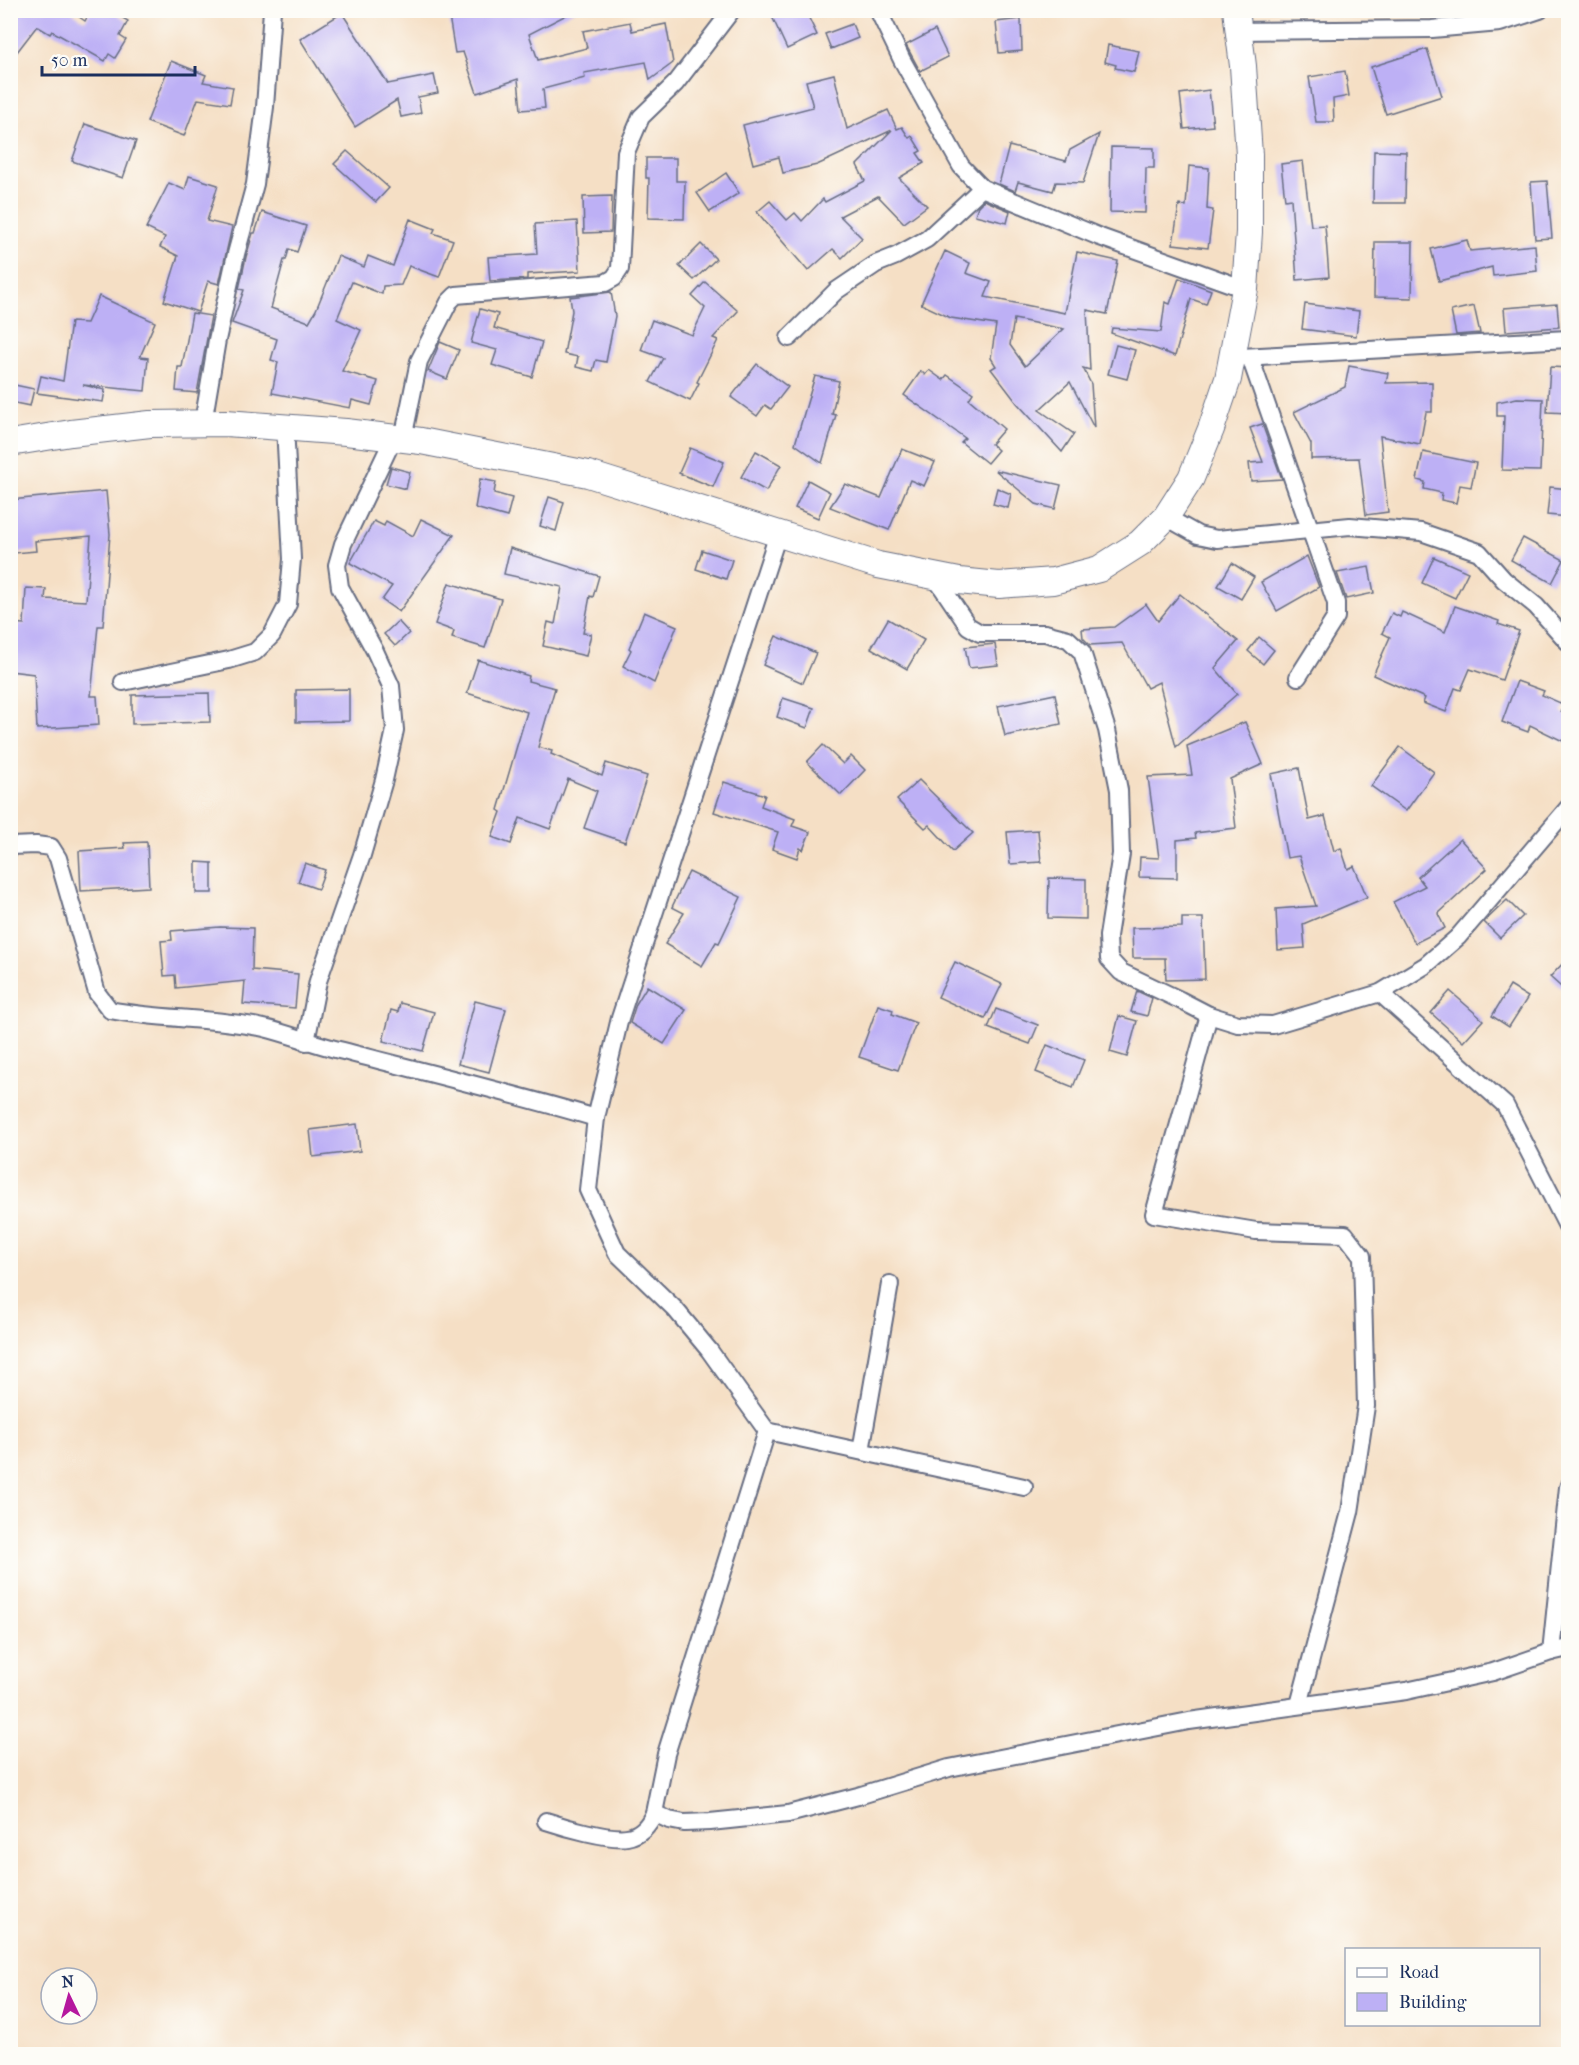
<svg xmlns="http://www.w3.org/2000/svg" width="1579" height="2065" viewBox="0 0 1579 2065" font-family="'IM FELL French Canon',serif">
  <style>
    .building { fill: #bdb0f5; fill-rule: evenodd }
    .lines { fill: none; stroke-linecap: round; stroke-linejoin: round }
    .minor-casing { stroke: #676d82; stroke-width: 20 }
    .primary-casing { stroke: #676d82; stroke-width: 28 }
    .minor { stroke: #fff; stroke-width: 16 }
    .primary { stroke: #fff; stroke-width: 26 }
  </style>
  <rect width="100%" height="100%" fill="#fdfcf7"/>
  <filter id="ink" filterUnits="userSpaceOnUse"><feTurbulence type="fractalNoise" baseFrequency=".0167" numOctaves="2"/><feDisplacementMap in="SourceGraphic" scale="12" xChannelSelector="R" yChannelSelector="G"/><feConvolveMatrix kernelMatrix="1 2 1 2 8 2 1 2 1" color-interpolation-filters="sRGB"/></filter>
  <filter id="wash" filterUnits="userSpaceOnUse"><feTurbulence type="fractalNoise" baseFrequency=".008" numOctaves="4" result="noise"/><feDisplacementMap in="SourceGraphic" scale="24" xChannelSelector="R" yChannelSelector="G"/><feGaussianBlur stdDeviation="1.35" result="paint"/><feColorMatrix in="noise" values="0 0 0 0 0 0 0 0 0 0 0 0 0 0 0 0 0 1.4 0 .05"/><feComposite in="paint" operator="in"/></filter>
  <g filter="url(#wash)">
    <rect width="100%" height="100%" fill="#f5dfc5"/>
    <g id="blocks">
      <!-- building -->
      <g class="building">
        <path d="M13,10H69L85,21L91,10H109L128,21L120,36L126,40L115,58L109,54L105,61L52,31L50,34L37,26L10,61V16Z"/>
        <path d="M448,10H576L529,34L538,60L587,48L583,31L630,22L632,31L666,24L673,63L650,80L646,62L584,73L585,78L543,89L545,108L521,110L518,79L477,93L463,52L455,53Z"/>
        <path d="M769,10H805L817,35L787,49Z"/>
        <path d="M342,13L388,84L434,75L438,93L418,97L421,113L401,117L397,100L355,127L300,39Z"/>
        <path d="M1021,19L1022,51L999,53L996,22Z"/>
        <path d="M852,24L858,38L831,49L825,34Z"/>
        <path d="M935,30L948,57L920,71L906,45Z"/>
        <path d="M1108,45L1139,51L1134,72L1115,68L1116,65L1105,62Z"/>
        <path d="M1427,49L1442,96L1386,114L1371,67Z"/>
        <path d="M171,61L206,75L203,82L233,87L230,104L198,99L184,136L147,122Z"/>
        <path d="M1345,71L1349,96L1333,99L1334,122H1316L1309,77Z"/>
        <path d="M834,74L847,129L888,110L897,129L902,127L909,138L912,136L921,151L917,153L924,163L899,178L927,206L904,223L878,196L840,216L862,238L842,258L833,249L808,271L757,212L770,201L787,220L795,213L802,221L823,199L825,202L865,181L857,165L892,130L817,165L783,173L779,157L753,164L743,125L813,107L806,81Z"/>
        <path d="M1209,90L1213,126L1184,129L1180,94Z"/>
        <path d="M85,124L136,141L123,178L72,161Z"/>
        <path d="M1099,134L1083,183L1056,182L1053,191L1018,182L1015,191L999,184L1009,146L1066,161L1070,150Z"/>
        <path d="M1111,147L1154,148V168H1146L1145,213L1110,212Z"/>
        <path d="M347,151L389,188L376,202L334,164Z"/>
        <path d="M1374,151L1406,152L1405,203H1373Z"/>
        <path d="M646,158H676V181H685L684,219L648,218L649,178H646Z"/>
        <path d="M1303,161L1311,226L1325,225L1329,277L1297,280L1291,199L1285,200L1281,164Z"/>
        <path d="M1189,166L1209,168L1207,209L1213,210L1208,248L1173,244L1179,205L1186,206Z"/>
        <path d="M726,173L739,193L710,212L697,193Z"/>
        <path d="M189,176L218,185L207,221L232,227L219,284L208,281L198,312L164,301L178,256L160,247L165,237L146,228L169,183L185,190Z"/>
        <path d="M1547,181L1552,238L1535,239L1531,182Z"/>
        <path d="M612,196L611,232L584,233L583,197Z"/>
        <path d="M984,200L1010,211L1007,223L975,215L978,206Z"/>
        <path d="M262,212L306,226L297,252L289,249L286,260H284L271,308L309,322L316,310L338,256L364,267L368,256L393,266L410,219L435,229L433,233L453,240L439,277L409,266L401,285L383,286L382,294L352,282L337,319L361,330L342,371L378,381L371,405L352,400L350,408L272,393L278,362L271,360L277,339L232,323L244,290L239,289L246,257L253,233H255Z"/>
        <path d="M577,221L580,271L527,274V279L490,281L488,257L537,254L535,224Z"/>
        <path d="M1467,240L1470,251L1535,245L1537,271L1493,276L1492,267L1439,281L1431,249Z"/>
        <path d="M1375,242H1413L1412,298L1374,297Z"/>
        <path d="M701,244L716,259L694,280L679,266Z"/>
        <path d="M945,251L970,263L966,273L991,282L985,297L1065,313L1077,252L1118,261L1107,314L1087,310L1090,370L1083,368L1091,384L1094,428L1070,382L1039,410L1074,434L1062,452L1017,403L991,369L996,366L991,358L996,325L951,318L921,304ZM1014,319L1064,329L1025,366L1010,345Z"/>
        <path d="M1179,278L1211,290L1206,304L1191,299L1175,356L1111,333L1112,328L1161,332L1165,302L1170,304Z"/>
        <path d="M705,282L738,311L713,338L718,340L697,382L699,383L690,401L650,382L663,358L641,350L652,320L692,335L705,308L692,296Z"/>
        <path d="M611,292L615,316L606,362L596,360L593,371L576,367L578,357L564,354L572,311L570,297Z"/>
        <path d="M99,296L155,322L140,357L148,358L145,391L83,385L105,390L103,402L37,393L41,376L63,381L71,322L87,323Z"/>
        <path d="M1305,304L1359,311L1356,336L1302,329Z"/>
        <path d="M1557,304L1559,327L1506,331L1504,308Z"/>
        <path d="M1474,306L1480,333L1456,335L1451,311Z"/>
        <path d="M480,309L498,314L494,328L542,342L532,377L492,365L497,350L471,343Z"/>
        <path d="M192,313L211,316L197,393L176,391L178,367H182Z"/>
        <path d="M440,342L459,350L447,379L428,371Z"/>
        <path d="M1116,345L1135,350L1127,379L1108,374Z"/>
        <path d="M757,364L788,387L771,409L765,405L757,416L731,397Z"/>
        <path d="M1349,366L1388,373L1386,383L1432,382V412H1426L1420,444L1380,436L1388,512L1366,515L1359,458L1311,459V444L1294,412L1345,387Z"/>
        <path d="M1550,367L1569,368V413L1547,412Z"/>
        <path d="M929,370L943,380L947,375L973,393L969,399L1004,429L991,444L998,450L987,463L961,442L965,438L904,395L921,371L925,375Z"/>
        <path d="M815,376L839,381L832,414L836,415L822,463L795,444Z"/>
        <path d="M10,384L34,389L30,406L10,402Z"/>
        <path d="M1517,398L1543,399L1540,471L1502,470L1504,416H1497V402Z"/>
        <path d="M1262,424L1282,479L1251,481L1249,463L1263,462L1250,428Z"/>
        <path d="M690,448L724,462L713,487L679,473Z"/>
        <path d="M902,449L935,462L924,486L910,480L889,530L830,507L845,484L881,498Z"/>
        <path d="M756,451L781,465L766,491L741,477Z"/>
        <path d="M1423,452L1476,463L1471,487L1460,485L1456,503L1441,500L1442,493L1424,489L1425,482L1417,480Z"/>
        <path d="M391,467L410,472L406,489L386,484Z"/>
        <path d="M995,470L1061,485L1055,509L1036,504Z"/>
        <path d="M480,479L496,482L494,493L512,498L507,517L475,508Z"/>
        <path d="M808,480L830,492L818,518L795,508Z"/>
        <path d="M1550,487L1569,489V517L1547,515Z"/>
        <path d="M997,488L1011,494L1008,508L993,504Z"/>
        <path d="M106,491L110,534L103,626H98L91,696H97L99,725L37,729L34,674L10,671V623L24,624L26,588L46,589L45,599L86,601L91,536L35,541L36,551L14,553L13,542H10V500Z"/>
        <path d="M549,497L564,502L556,531L540,526Z"/>
        <path d="M421,519L454,535L399,612L382,600L392,586L350,563L374,521L384,526L386,521L413,536Z"/>
        <path d="M1523,538L1564,560L1552,583L1511,560Z"/>
        <path d="M510,548L599,576L593,597L590,596L583,633L591,634L586,656L543,646L548,622L555,624L562,587L504,574Z"/>
        <path d="M702,550L732,560L726,579L696,569Z"/>
        <path d="M1307,556L1319,587L1277,611L1261,582Z"/>
        <path d="M1434,557L1468,572L1455,598L1422,583Z"/>
        <path d="M1232,563L1254,577L1241,599L1218,586Z"/>
        <path d="M1369,567L1374,593L1346,599L1337,573Z"/>
        <path d="M449,583L501,599L485,648L452,638L454,631L435,624Z"/>
        <path d="M1180,594L1238,641L1215,668L1237,694L1176,747L1159,682L1147,688L1122,643L1090,645L1083,638L1082,629L1114,627L1146,604L1158,621Z"/>
        <path d="M1455,606L1499,621L1498,624L1519,631L1502,680L1470,669L1461,690L1455,688L1446,712L1423,703L1425,698L1373,675L1390,637L1382,633L1392,613L1400,617L1402,612L1445,632Z"/>
        <path d="M644,612L677,626L654,683L623,666L631,650L629,648Z"/>
        <path d="M888,619L924,640L907,669L871,648Z"/>
        <path d="M398,621L409,633L395,646L384,634Z"/>
        <path d="M776,636L816,653L803,683L763,665Z"/>
        <path d="M1259,637L1274,650L1263,664L1248,651Z"/>
        <path d="M995,644L998,665L969,668L965,647Z"/>
        <path d="M478,660L529,676L528,681L555,688L538,747L552,751L551,754L602,776L606,763L647,776L625,842L584,828L597,791L568,779L550,829L520,818L511,844L492,837L501,812L498,810L527,712L467,693Z"/>
        <path d="M1517,681L1544,691L1542,695L1565,705L1561,712L1569,716V744L1530,725L1528,732L1502,722Z"/>
        <path d="M349,689V721L296,722V690Z"/>
        <path d="M209,693L210,722L132,724V695Z"/>
        <path d="M1055,694L1061,724L1005,736L998,706Z"/>
        <path d="M783,698L814,708L807,728L777,717Z"/>
        <path d="M1245,722L1263,764L1230,779L1236,828L1195,833L1196,838L1177,840V878L1139,877L1140,857L1159,858L1148,777L1192,775L1187,746Z"/>
        <path d="M823,745L843,764L851,756L865,770L841,795L807,762Z"/>
        <path d="M1400,747L1434,772L1406,811L1371,786Z"/>
        <path d="M1299,768L1309,820L1325,816L1334,851L1341,848L1348,869L1354,866L1367,897L1303,924L1305,948L1278,950L1276,909L1316,906L1299,856L1287,858L1271,774Z"/>
        <path d="M919,780L973,833L953,851L929,825L925,828L897,800Z"/>
        <path d="M724,782L765,795L761,806L795,819L792,826L810,832L803,850L800,848L797,858L772,849L778,832L714,812Z"/>
        <path d="M1038,830L1041,862L1010,864L1007,832Z"/>
        <path d="M1460,839L1487,869L1438,914L1445,928L1415,943L1393,902L1425,886L1418,877Z"/>
        <path d="M147,842L149,887L81,891L79,851L125,848L124,843Z"/>
        <path d="M196,862L212,863V893H196Z"/>
        <path d="M305,863L325,870L318,889L298,882Z"/>
        <path d="M689,872L741,897L719,943L716,942L702,966L665,944L684,913L672,907Z"/>
        <path d="M1049,878L1086,879V919L1048,918Z"/>
        <path d="M1507,900L1523,916L1500,938L1484,922Z"/>
        <path d="M1182,918H1203L1205,979L1166,980L1165,958H1133L1132,928L1182,927Z"/>
        <path d="M220,927L253,928L252,970L298,974L295,1008L243,1004L245,981L176,988L175,975L164,976L161,941L172,940L171,931Z"/>
        <path d="M1569,957V994L1550,977Z"/>
        <path d="M955,962L1002,984L985,1019L938,997Z"/>
        <path d="M647,986L686,1010L664,1044L630,1023L636,1004Z"/>
        <path d="M1510,986L1528,997L1509,1027L1492,1016Z"/>
        <path d="M1137,991L1152,998L1147,1016L1131,1012Z"/>
        <path d="M1450,991L1483,1020L1463,1042L1431,1013Z"/>
        <path d="M475,1001L506,1009L489,1072L458,1064Z"/>
        <path d="M400,1003L434,1012L423,1051L383,1041L391,1010L398,1012Z"/>
        <path d="M878,1005L893,1010L892,1014L916,1023L898,1070L859,1057Z"/>
        <path d="M996,1009L1038,1025L1030,1044L988,1028Z"/>
        <path d="M1119,1016L1137,1021L1127,1057L1110,1052Z"/>
        <path d="M1047,1045L1084,1060L1073,1087L1036,1072Z"/>
        <path d="M357,1124L360,1151L313,1157L310,1130Z"/>
      </g>
    </g>
  </g>
  <g filter="url(#ink)">
    <use href="#blocks" fill-opacity="0" stroke="#676d82" stroke-width="1.5"/>
    <g class="lines">
      <defs>
        <g id="minor">
          <path d="M878,10L902,60L961,166L982,188L1100,237L1245,289"/>
          <path d="M1238,31L1432,29L1500,23L1540,10"/>
          <path d="M789,338L836,291L876,264L896,256L927,239L982,188"/>
          <path d="M1241,357L1568,339"/>
          <path d="M1250,357L1336,603V617L1298,677"/>
          <path d="M203,423L217,340L236,254L255,184L265,107L272,10"/>
          <path d="M403,439L419,361L449,302L456,295L605,283L614,278L620,269L626,152L641,117L676,83L732,10"/>
          <path d="M1166,517L1198,535L1217,539L1350,526L1421,532L1479,552L1504,580L1536,606L1568,642"/>
          <path d="M778,534L620,1018L596,1118L588,1190L617,1253L675,1309L709,1350L767,1431L1024,1487"/>
          <path d="M933,574L968,626L980,633H1045L1068,639L1082,652L1107,730L1119,790L1121,854L1108,936L1109,959L1121,972L1180,1000L1209,1015L1238,1024L1273,1025L1380,993L1426,965L1458,937L1568,808"/>
          <path d="M123,682L229,660L255,652L272,635L288,604L292,559L285,426"/>
          <path d="M10,846L36,845L51,847L58,858L97,993L110,1010C161,1020 213,1017 264,1028C289,1034 314,1044 339,1050C425,1072 511,1093 596,1118"/>
          <path d="M1380,993L1505,1105L1568,1228"/>
          <path d="M1209,1015L1154,1214L1256,1231L1345,1234L1362,1256L1366,1406L1350,1512L1299,1705"/>
          <path d="M306,1042L318,981L362,855L384,780L395,730L391,686L375,651L340,587L337,565L343,544L394,437"/>
          <path d="M861,1451L890,1284"/>
          <path d="M1551,1652L1568,1487"/>
          <path d="M654,1813L666,1754L767,1431"/>
          <path d="M546,1821C564,1827 609,1840 627,1837C640,1835 649,1825 654,1813L669,1820L684,1823L710,1822L788,1814L858,1796L949,1768L1189,1721L1406,1691L1493,1672L1551,1652L1568,1648"/>
        </g>
        <path id="primary" d="M10,443L71,433L150,424L226,423L346,432L421,441L588,474L878,565L959,581L999,585L1053,581L1099,569L1140,543L1166,517L1191,478L1211,429L1228,379L1245,289L1249,232V155L1243,66L1236,10"/>
      </defs>
      <!-- minor casing -->
      <use href="#minor" class="minor-casing"/>
      <!-- primary casing -->
      <use href="#primary" class="primary-casing"/>
      <!-- minor -->
      <use href="#minor" class="minor"/>
      <!-- primary -->
      <use href="#primary" class="primary"/>
    </g>
  </g>
  <!-- margin -->
  <rect width="1579" height="2065" fill="none" stroke="#fdfcf7" stroke-width="36"/>
  <!-- legend -->
  <rect x="1345" y="1948" width="195" height="78" fill="#fdfcf7" stroke="#a3aaba" stroke-width="1.5"/>
  <rect x="1357" y="1968" width="30" height="9" fill="#ffffff" stroke="#a3aaba" stroke-width="1.5"/>
  <text x="1399" y="1978" font-size="18" fill="#1b2f5e">Road</text>
  <rect x="1357" y="1993" width="30" height="18" fill="#bdb0f5" stroke="#a3aaba" stroke-width="1.5"/>
  <text x="1399" y="2008" font-size="18" fill="#1b2f5e">Building</text>
  <!-- north arrow -->
  <g transform="translate(69 1996) rotate(355)"><circle r="28" fill="#fdfcf7" stroke="#a3aaba" stroke-width="1.5"/>
  <path d="M0-4.5L10 22L0 15L-10 22Z" fill="#b5179e"/>
  <text y="-9" font-size="16" font-weight="bold" text-anchor="middle" fill="#1b2f5e">N</text>
  </g>
  <!-- scale -->
  <path d="M42 66v9h153v-9" fill="none" stroke="#1b2f5e" stroke-width="3"/>
  <text x="51" y="66" font-size="18" fill="#1b2f5e" stroke="#fdfcf7" stroke-width="4.5" paint-order="stroke">50 m</text>
</svg>
